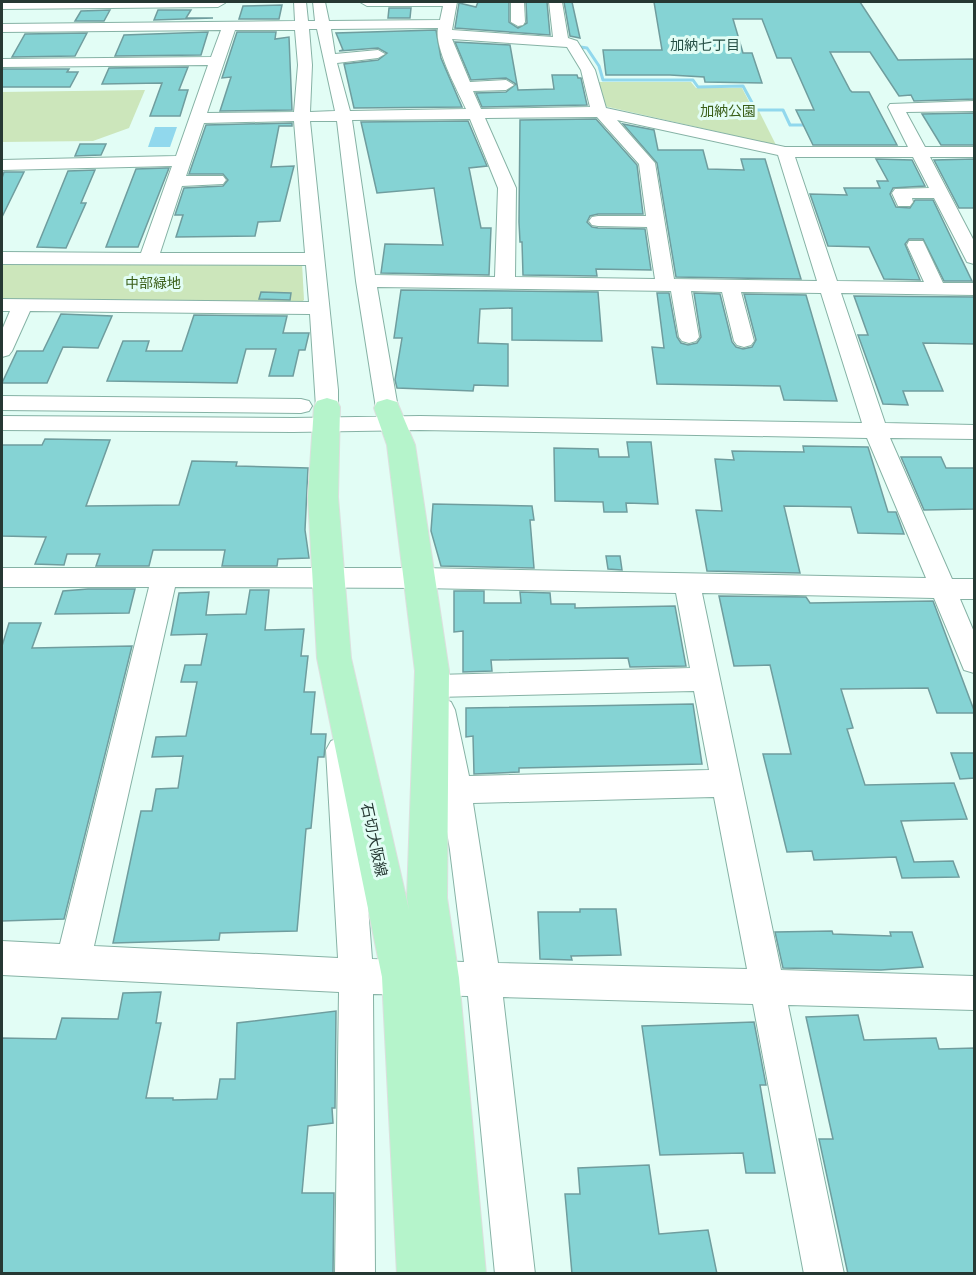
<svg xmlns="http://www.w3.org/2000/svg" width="976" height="1275" viewBox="0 0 976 1275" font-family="'Varela Round','Noto Sans JP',sans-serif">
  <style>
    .green { fill: #cce6bb }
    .water { fill: #91d8ed }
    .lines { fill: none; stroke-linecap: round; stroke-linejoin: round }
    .stream { stroke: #91d8ed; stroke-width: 3 }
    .building { fill: #85d3d4; stroke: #6f9d9e; stroke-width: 1.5 }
    .minor-casing { stroke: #86b2a5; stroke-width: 2 }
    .major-casing { stroke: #dcdfde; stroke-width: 2 }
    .minor { fill: #fff; fill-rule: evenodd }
    .major { fill: #b5f4cb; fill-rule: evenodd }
    .labels { text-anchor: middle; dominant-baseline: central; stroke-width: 6; stroke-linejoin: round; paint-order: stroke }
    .far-neighbourhood-label { font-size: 14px; fill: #264f45; stroke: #e2fdf5 }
    .far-park-label { font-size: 14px; fill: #3a5e18; stroke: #e2fdf5 }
    .street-label { font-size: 15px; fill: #263833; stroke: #e2fdf5 }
  </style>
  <rect width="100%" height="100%" fill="#e2fdf5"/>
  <!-- green -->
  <g class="green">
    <path d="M598,82H691L696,88H742L754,111H759L776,145L604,106Z"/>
    <path d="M145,90L129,128L93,141L2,142V92Z"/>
    <path d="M2,261L302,263L304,300L299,304L2,302Z"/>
  </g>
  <!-- water -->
  <path class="water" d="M155,127H177L170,147H148Z"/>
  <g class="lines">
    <!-- stream -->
    <path class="stream" d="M574,46L587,48L599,66L603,80H693L698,87L743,86L756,110H783L790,125H809"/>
  </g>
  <!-- building -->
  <g class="building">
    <path d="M478,2H509V22L518,28L527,23L526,2H547L550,35L455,28L459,3L476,7Z"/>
    <path d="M564,2H572L580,38L570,36Z"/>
    <path d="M654,2H860L898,60L975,59V99L914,101L911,95L899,96L870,52H830L850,90L852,92H869L897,145H813L796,110H814L791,58H777L762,19H733L743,53H752L762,83L705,82L704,77L670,75H606L603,50H662Z"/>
    <path d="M282,5L279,19H239L243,6Z"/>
    <path d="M389,8H411L410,18H388Z"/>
    <path d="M110,10L104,21H75L81,11Z"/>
    <path d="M158,10H191L186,18H213L154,20Z"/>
    <path d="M436,30L441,58L462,107L354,108L344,64L378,60L387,53L378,48L339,51L343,50L336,33Z"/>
    <path d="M208,32L201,55L115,56L124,35Z"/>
    <path d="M237,32H276L275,39L289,37L292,110L220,111L231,77L222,78Z"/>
    <path d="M87,33L75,56L12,57L25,34Z"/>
    <path d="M455,42L510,45L518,90L554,89L552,75H577L578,78H581L587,105L482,107L476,93L506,92L516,84L506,78L471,80Z"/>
    <path d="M188,67L179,90H188L180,116H150L162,83L102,84L109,68Z"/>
    <path d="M2,69H69L67,72H78L70,87H2Z"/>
    <path d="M974,113L975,145H941L922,114Z"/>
    <path d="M596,119L637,165L643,214H598L590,216L587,222L592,227L598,228L645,229L651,270L596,269L597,276L523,275L522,242H520L519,222L520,120Z"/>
    <path d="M468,121L487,166L469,168L481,228H491L489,275L381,273L385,244L443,245L434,188L377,193L361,122Z"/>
    <path d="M292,123V126H279L271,167L294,166L280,221L258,222L255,236L176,237L183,215H175L184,188L223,186L228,180L223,174H189L206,125Z"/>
    <path d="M623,124L654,130L658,150H703L708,169L744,170L741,159H765L801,279L676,277L657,163Z"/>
    <path d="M80,144H106L101,155L75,156Z"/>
    <path d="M876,159L912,160L925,186L893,188L890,194L896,207L910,208L915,200H933L972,281H944L923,239H909L905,244L920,280L884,279L869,247L828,246L810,194L847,195L844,188H880L877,181H888Z"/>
    <path d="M975,159V208H959L934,160Z"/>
    <path d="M166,168H169L138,247H106L136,169Z"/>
    <path d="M95,170L81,203H86L66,248L37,247L68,171Z"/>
    <path d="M4,172H24L2,217V178Z"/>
    <path d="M401,290L598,292L602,341L512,340V308L480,309L478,343L508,344V386L474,385L473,391L397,388L395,380L402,338H394Z"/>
    <path d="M261,292L291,293L290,300L259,299Z"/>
    <path d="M657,293H669L677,337L681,343L688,345L697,343L701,337L694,293L720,294L732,342L736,347L743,349L752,347L756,340L744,294L806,295L837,401L784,400L780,386L657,384L652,347L664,348Z"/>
    <path d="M854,296L975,297V344L923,343L943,391H903L908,405L883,404L858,335H868Z"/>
    <path d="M61,314L112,316L98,348L63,347L47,383H2L17,351H43Z"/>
    <path d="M194,315L287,316L283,333H309L305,350H299L293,376H269L276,349H246L237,383L107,381L123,341H149L146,351H182Z"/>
    <path d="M45,439L110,440L86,506L179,505L192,461L237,462L236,466L308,468L305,530L309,558L278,559L277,566H222L225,550H153L149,566H96L100,554H67L64,565L35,564L46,537L2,536V445H42Z"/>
    <path d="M627,442H651L658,504L626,503L627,512H604L603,502L555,501L554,448L598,449L599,457H629Z"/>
    <path d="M803,446L868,447L888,512H896L904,534L858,533L851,507L784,506L800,573L707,571L696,510L722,511L715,459L734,460L732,451L804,452Z"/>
    <path d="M901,457H941L946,468H975V509L924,510Z"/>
    <path d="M433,504L532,506L534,520H530L534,568L441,566L431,531Z"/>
    <path d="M606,556H620L622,570L608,569Z"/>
    <path d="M88,589H135L129,613L55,614L63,591Z"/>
    <path d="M250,590H269L265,630L304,629L301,656H308L304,692H315L311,734H326L324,757H318L311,828L306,829L297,931L220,933L219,940L113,943L141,811H152L156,789L178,788L183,756L152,757L156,737L186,736L197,682H181L185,665H201L207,634L171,635L179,593L209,592L206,615L246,614Z"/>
    <path d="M454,591H484V603H521L520,592L550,593L551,604H575V608L675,606L686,666L630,667L628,658L491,660L492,671L463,672V631L454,632Z"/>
    <path d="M719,596L806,597L810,603L933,601L975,713H937L928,688L841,689L853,728L847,729L865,785L954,783L967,819L901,821L914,862L953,861L959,877L902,878L896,857L814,860L812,851L787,852L763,754H791L770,665L734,666Z"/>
    <path d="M9,623H41L32,648L132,646L64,919L2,921V646Z"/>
    <path d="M693,704L702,764L519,768V772L474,774L473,736L466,737V708Z"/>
    <path d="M951,753H975V778L960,779Z"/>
    <path d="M580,909H616L621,955L571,956L572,960L540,959L538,912H580Z"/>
    <path d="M832,931L833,934L891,936L890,932H912L923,967L881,970L783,968L775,932Z"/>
    <path d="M161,992L156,1023H161L146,1098H173V1100L217,1099L220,1079H235L237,1023L336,1011L335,1108H332L333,1123L308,1126L302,1193H334L333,1274H2V1038L56,1039L62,1018L118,1019L123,993Z"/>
    <path d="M858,1015L864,1040L936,1038L939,1049L975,1048V1274H848L819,1139H833L806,1017Z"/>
    <path d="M754,1022L766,1085H760L775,1173H746L743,1153L660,1155L642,1026Z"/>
    <path d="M649,1165L659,1234L708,1230L717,1274H572L565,1194H580L578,1168Z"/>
  </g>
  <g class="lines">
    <defs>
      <g id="minor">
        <path d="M2,2H224L225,3L218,7L2,9Z"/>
        <path d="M294,2H306L308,21H315L313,2H325L329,21L440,20L443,6H367L360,2H457L452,30L553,37L549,2H562L568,38L577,41L595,70L606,108L785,147H908L888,107L890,104L974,101V111L906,112L925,147H974V157H930L974,241V264L967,262L965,258L934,198H912L913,202L910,206H898L892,193L895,189L929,188L913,157H795L837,281L924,282L907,245L909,241H923L925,245L943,283H974V295L841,293L885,423L974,425V439L890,438L952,579H974V599H960L974,632V673L964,670L934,598L702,593L781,970L974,976V1010L788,1005L844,1274H804L753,1004L503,997L535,1274H495L468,996L373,994L375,1274H335L339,992L2,975V941L60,944L149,587H2V568H421L926,578L867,438L420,430L293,432L2,430V416L293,418L420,416L862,423L821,293L741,292L754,341L751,345L744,347L737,345L734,341L722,292L691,291L699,337L696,341L689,343L682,341L679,337L671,291L377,287L398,408L395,413L387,415L379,413L376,408L356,281L337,121H310L338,390V407L335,412L327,414L319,412L316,407L310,314L30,311L12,351L9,355L2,357V330L10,311H2V299L309,302L306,265L2,264V252L141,253L172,166L2,170V160L176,156L208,65L2,67V59L211,57L221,30L2,32V24L295,21ZM438,28C434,48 458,91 466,109L350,111L337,63L378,58L385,54L378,50L335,54L331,29ZM309,29H317L335,111L310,112L312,65ZM235,30H295L298,65L294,112L207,113ZM452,39L567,47L581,70L590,107L481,109L473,91L506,90L514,85L506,80L470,82ZM597,117L639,164L646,216H598L592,217L589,221L592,225L598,226L647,227L655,279L515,277L516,188L485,118ZM470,119L498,188L495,277L375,275L352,120ZM617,120L778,155L817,281L674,279L655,163ZM294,121L305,253H160L182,186L223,184L226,180L223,176H186L204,123ZM175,587L421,588L676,593L690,668L436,675L426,678L422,686L426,694L436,697L694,691L709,770L469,776L455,710L451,702L441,698L431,702L427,710L450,850L464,962L372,959L356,750L351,741L341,737L331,741L326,750L338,958L94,946ZM714,797L747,969L498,963L473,803Z"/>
        <path d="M511,2H524L525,22L523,25L518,26L511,22Z"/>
        <path d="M2,396L301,399L309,401L312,406L309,411L301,413L2,410Z"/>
      </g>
      <path id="major" d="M327,398L337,401L340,407L338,497L351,658L409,910L407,898L415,671L387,445L374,408L377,402L387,399L397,402L415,445L449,671L447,898L459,978L486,1274H397L382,977L317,658L308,497L314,407L317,401Z"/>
    </defs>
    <!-- minor casing -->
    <use href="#minor" class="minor-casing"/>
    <!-- major casing -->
    <use href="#major" class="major-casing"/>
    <!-- minor -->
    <use href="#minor" class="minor"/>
    <!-- major -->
    <use href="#major" class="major"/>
  </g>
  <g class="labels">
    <!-- far-neighbourhood labels -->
    <g class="far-neighbourhood-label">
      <text x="705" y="45">加納七丁目</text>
    </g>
    <!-- far-park labels -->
    <g class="far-park-label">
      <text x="728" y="111">加納公園</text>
      <text x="153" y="283">中部緑地</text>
    </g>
    <!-- street labels -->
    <g class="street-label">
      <text transform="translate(374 840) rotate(78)">石切大阪線</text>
    </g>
  </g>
  <!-- border -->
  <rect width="976" height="1275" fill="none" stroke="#263833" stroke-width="6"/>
</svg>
